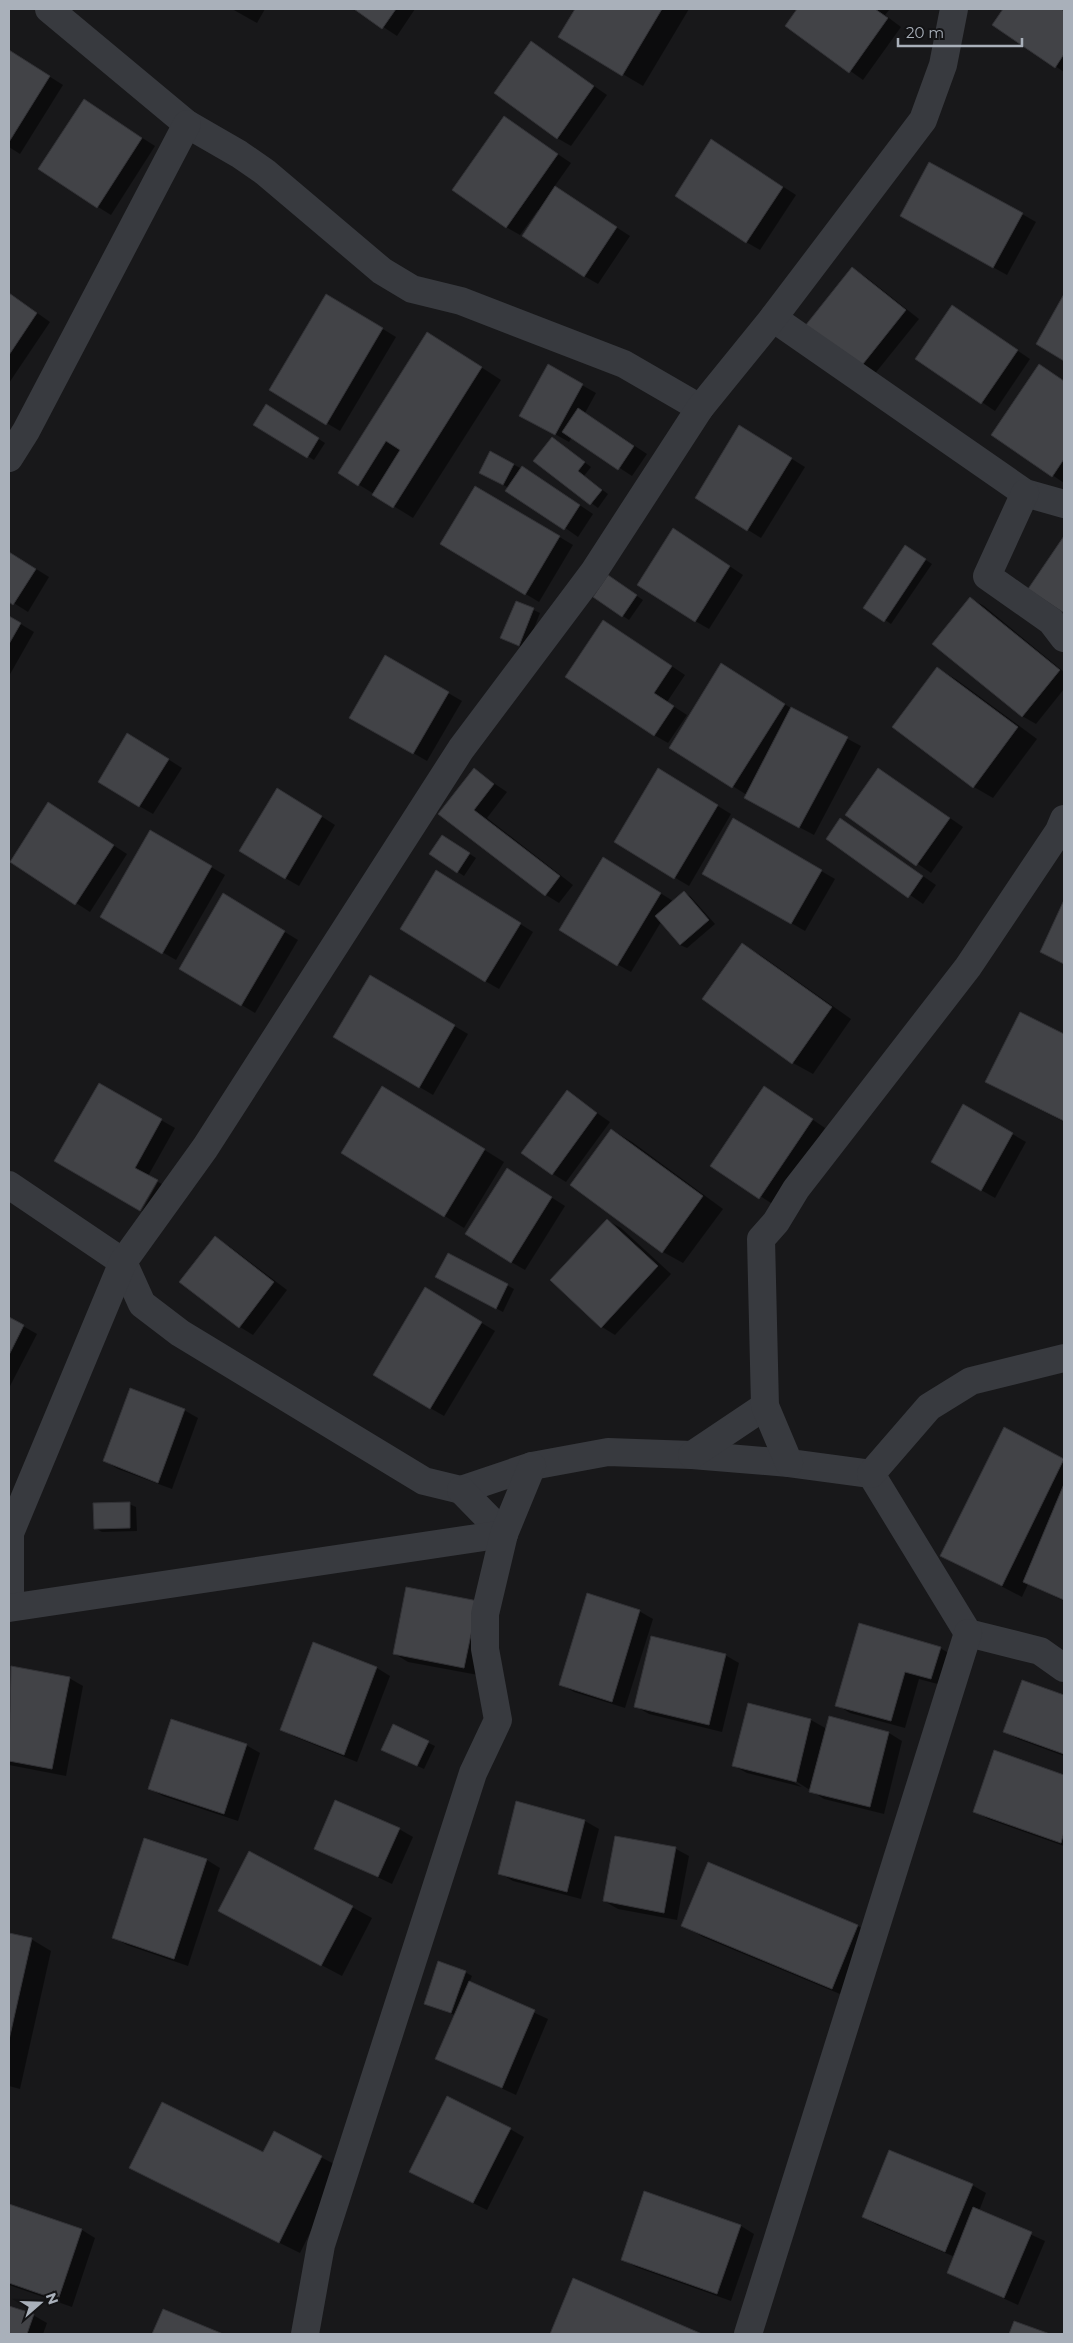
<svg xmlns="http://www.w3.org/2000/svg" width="1073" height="2343" viewBox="0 0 1073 2343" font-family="Montserrat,sans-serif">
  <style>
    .shadow { fill: #0007 }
    .building { fill: #424347; stroke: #323236 }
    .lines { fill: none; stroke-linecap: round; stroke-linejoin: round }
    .minor { stroke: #383a3f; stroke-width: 28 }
  </style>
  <rect width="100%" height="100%" fill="#18181a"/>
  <!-- shadow -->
  <g class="shadow">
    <path d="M232,9H265L257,23Z"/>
    <path d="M356,9H415L397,36Z"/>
    <path d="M576,9H689L643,86L560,37Z"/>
    <path d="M799,9H890L885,15L901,27L863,80L787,26Z"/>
    <path d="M1005,9H1061L1064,11V72L994,25Z"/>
    <path d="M9,51L63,85L20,154L9,147Z"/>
    <path d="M544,51L607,95L571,146L557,138Z"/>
    <path d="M84,101L155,146L111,215L98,207Z"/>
    <path d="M504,118L571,163L554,187L630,236L598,284L584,276L538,210L520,235L506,227Z"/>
    <path d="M725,149L796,195L760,250L746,242Z"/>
    <path d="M1022,214L1036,222L1007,275L915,224Z"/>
    <path d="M853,269L866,277L919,319L873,376L860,368Z"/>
    <path d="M9,293L50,322L9,383Z"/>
    <path d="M327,295L396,337L340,431L271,390Z"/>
    <path d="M1064,297V359L1037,344Z"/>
    <path d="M952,306L1030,359L995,411L916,358Z"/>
    <path d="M447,345L501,380L413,518L340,473Z"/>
    <path d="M548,366L596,393L585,413L647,454L632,476L572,437L569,442L521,415Z"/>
    <path d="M1053,374L1064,382V483L993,435Z"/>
    <path d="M272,409L325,443L314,460L254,424Z"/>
    <path d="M753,435L805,467L761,538L696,498Z"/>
    <path d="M552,438L591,467L584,476L608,494L598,508L535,461Z"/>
    <path d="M491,453L536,476L593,514L578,537L509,488L487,476Z"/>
    <path d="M475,487L573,545L539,602L442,544Z"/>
    <path d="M687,538L743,575L709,629L695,621Z"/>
    <path d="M1064,538V612L1030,588Z"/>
    <path d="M912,551L932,564L891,624L885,620Z"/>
    <path d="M9,552L49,577L28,612L9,600Z"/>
    <path d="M615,581L643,600L629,620L623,616Z"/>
    <path d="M970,598L984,606L1064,672V689L1036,724L1022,716Z"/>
    <path d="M517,602L540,613L526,649L508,641Z"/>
    <path d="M9,617L34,632L9,676Z"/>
    <path d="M604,621L685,675L667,702L687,715L668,743L654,735Z"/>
    <path d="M386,657L462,701L427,761L351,717Z"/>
    <path d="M937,668L957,680L1037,739L993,798L974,787Z"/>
    <path d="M735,673L794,710L861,746L814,835L759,806L747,795L671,748Z"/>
    <path d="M141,742L182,768L153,814L139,806Z"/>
    <path d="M879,769L963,827L931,873L847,815Z"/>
    <path d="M474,770L507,792L487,818L573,885L559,903L546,895L440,814Z"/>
    <path d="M672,778L731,814L689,886L615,842Z"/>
    <path d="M291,797L335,825L299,886L285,878Z"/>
    <path d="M62,812L127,854L90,912L11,861Z"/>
    <path d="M733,820L835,879L805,931L704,873Z"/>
    <path d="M841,820L936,885L923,904L828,838Z"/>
    <path d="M150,832L225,875L176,960L101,917Z"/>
    <path d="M449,841L476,858L464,876L431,854Z"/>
    <path d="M617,866L673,901L684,892L690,896L715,924L687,948L680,945L661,922L631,972L617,964Z"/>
    <path d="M450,880L533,932L499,989L485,981Z"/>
    <path d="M237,903L298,940L255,1013L180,968Z"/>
    <path d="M1064,903V964L1041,951Z"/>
    <path d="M742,945L762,956L851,1019L813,1074L793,1063Z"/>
    <path d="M371,977L468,1034L433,1095L335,1037Z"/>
    <path d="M1021,1013L1064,1035V1122L1007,1093Z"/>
    <path d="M99,1085L175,1128L148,1176L140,1209Z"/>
    <path d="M567,1092L610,1122L566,1182L553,1174Z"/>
    <path d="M778,1096L825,1128L774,1205L712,1165Z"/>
    <path d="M403,1099L504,1162L464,1228L343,1153Z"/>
    <path d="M964,1106L1026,1142L995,1198L932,1162Z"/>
    <path d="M612,1130L632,1142L723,1209L683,1263L663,1252Z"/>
    <path d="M521,1178L565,1206L525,1270L511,1262Z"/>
    <path d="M158,1182L171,1189L155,1218L142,1211Z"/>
    <path d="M607,1220L621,1228L671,1274L615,1335L602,1327Z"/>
    <path d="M215,1238L229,1246L287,1290L253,1335L240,1327Z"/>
    <path d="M449,1254L514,1289L503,1312L444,1281Z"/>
    <path d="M439,1297L495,1331L444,1416L430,1408Z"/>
    <path d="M9,1318L37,1334L9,1388Z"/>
    <path d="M184,1410L198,1418L172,1489L118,1469L105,1461Z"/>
    <path d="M1004,1429L1064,1459V1601L1028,1584L1022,1597L942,1555Z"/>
    <path d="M129,1504L136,1507L137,1531L102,1532L95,1528Z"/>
    <path d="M477,1602L478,1675L408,1662L395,1654Z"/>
    <path d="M639,1611L653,1619L625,1708L574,1692L560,1684Z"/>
    <path d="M314,1643L377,1668L390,1676L357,1762L295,1737L281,1729Z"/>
    <path d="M940,1648L954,1656L945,1686L919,1679L905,1728L850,1713L837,1705Z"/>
    <path d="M725,1655L739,1663L722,1732L649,1714L635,1706Z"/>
    <path d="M12,1667L69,1678L83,1686L66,1776L9,1765V1682Z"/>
    <path d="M1022,1681L1064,1696V1756L1018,1739L1004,1731Z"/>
    <path d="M749,1704L811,1720L827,1729L889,1733L902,1741L884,1814L824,1799L791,1778L790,1780L802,1787L747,1773L734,1766Z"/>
    <path d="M393,1726L435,1746L424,1769L389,1753Z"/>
    <path d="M246,1745L260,1753L238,1821L163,1796L150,1789Z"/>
    <path d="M995,1752L1064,1776V1846L988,1819L975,1811Z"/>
    <path d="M517,1803L585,1821L599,1829L581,1899L513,1881L499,1873Z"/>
    <path d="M399,1829L413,1837L392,1884L316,1848Z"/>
    <path d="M616,1837L676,1849L689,1856L677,1920L618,1909L604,1901Z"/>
    <path d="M207,1860L220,1868L188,1966L127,1945L113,1937Z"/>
    <path d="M709,1863L858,1926L878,1938L852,1999L703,1937L683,1925Z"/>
    <path d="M352,1907L372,1918L342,1976L240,1922Z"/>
    <path d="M9,1934L31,1939L51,1951L20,2089L9,2086Z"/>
    <path d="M465,1972L472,1976L469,1983L548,2019L516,2095L437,2058L455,2015L425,2003Z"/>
    <path d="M510,2129L524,2137L487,2210L425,2179Z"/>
    <path d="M274,2133L342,2168L300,2253L151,2179L264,2154Z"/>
    <path d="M972,2185L986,2193L979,2211L1045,2241L1018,2305L948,2273L955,2257L877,2225L863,2217Z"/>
    <path d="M645,2192L741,2226L754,2234L731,2301L636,2267L622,2259Z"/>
    <path d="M9,2205L82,2230L95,2238L72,2307L9,2285Z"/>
    <path d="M574,2280L699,2334H551Z"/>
    <path d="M9,2308L33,2315L47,2323L43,2334H9Z"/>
    <path d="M163,2311L220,2334H154Z"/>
  </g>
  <!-- building -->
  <g class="building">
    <path d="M354,9H396L382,29Z"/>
    <path d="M575,9H662L622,76L558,37Z"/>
    <path d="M797,9H875L888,18L849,73L785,26Z"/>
    <path d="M1003,9H1061L1064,11V54L1055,68L992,25Z"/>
    <path d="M531,41L594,86L557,139L494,93Z"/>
    <path d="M9,50L50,76L9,142Z"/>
    <path d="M84,99L142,138L97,208L38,169Z"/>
    <path d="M504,116L558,154L506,228L452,190Z"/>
    <path d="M711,139L783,187L746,243L675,196Z"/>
    <path d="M929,162L1023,213L993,268L900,216Z"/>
    <path d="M555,186L617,227L584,277L522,236Z"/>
    <path d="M852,267L906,310L859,369L805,326Z"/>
    <path d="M9,293L37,313L9,355Z"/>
    <path d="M326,294L383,328L326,425L269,390Z"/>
    <path d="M1064,294V361L1036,344Z"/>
    <path d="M952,305L1018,350L981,404L915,359Z"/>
    <path d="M427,332L482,367L393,508L372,495L400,450L386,441L358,486L338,473Z"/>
    <path d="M548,364L583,384L555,435L519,416Z"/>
    <path d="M1039,364L1064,381V459L1052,477L991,435Z"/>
    <path d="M266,404L319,438L307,458L253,425Z"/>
    <path d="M578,408L634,446L618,470L562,432Z"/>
    <path d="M739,425L792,458L747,531L695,498Z"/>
    <path d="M552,437L585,462L578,471L602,490L590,505L533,461Z"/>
    <path d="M490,451L514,464L503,485L479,473Z"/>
    <path d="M522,466L580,505L564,530L505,491Z"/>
    <path d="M475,486L560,536L525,595L440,544Z"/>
    <path d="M673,528L730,566L695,622L637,585Z"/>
    <path d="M1064,536V613L1028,589Z"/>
    <path d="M905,545L926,559L884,622L863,608Z"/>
    <path d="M9,552L36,569L13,605L9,602Z"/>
    <path d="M608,575L637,595L622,617L593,597Z"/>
    <path d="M970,597L1060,670L1022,717L932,644Z"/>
    <path d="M516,601L534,608L519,646L500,638Z"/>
    <path d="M9,616L21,623L9,644Z"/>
    <path d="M603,620L672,666L654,693L674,706L654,736L565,677Z"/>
    <path d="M385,655L449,692L413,754L349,718Z"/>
    <path d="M721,663L785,704L732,788L669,748Z"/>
    <path d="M937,667L1018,727L973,788L892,727Z"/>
    <path d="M791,707L848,737L799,828L744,798Z"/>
    <path d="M127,733L169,759L139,807L98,782Z"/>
    <path d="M474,768L494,784L474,810L560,876L545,896L438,814Z"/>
    <path d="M658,768L718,805L674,879L614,842Z"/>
    <path d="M878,768L950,818L916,866L845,815Z"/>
    <path d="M277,788L322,816L285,879L239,851Z"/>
    <path d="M48,802L114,845L75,905L10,862Z"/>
    <path d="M733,818L822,870L791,924L702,874Z"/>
    <path d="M840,818L923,876L908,898L826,839Z"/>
    <path d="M150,830L212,866L162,954L100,917Z"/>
    <path d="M442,835L470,853L457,873L429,854Z"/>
    <path d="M603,857L661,893L617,966L559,930Z"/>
    <path d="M436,870L521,923L485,982L400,929Z"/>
    <path d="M684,891L709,920L680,945L655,916Z"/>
    <path d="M223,893L285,931L241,1006L179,969Z"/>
    <path d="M1064,900V964L1040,952Z"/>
    <path d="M742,943L832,1007L792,1064L702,999Z"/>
    <path d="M370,975L455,1025L419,1088L333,1037Z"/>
    <path d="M1020,1012L1064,1034V1121L985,1082Z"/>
    <path d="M99,1083L162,1119L135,1168L158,1180L140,1211L54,1161Z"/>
    <path d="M382,1086L485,1149L444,1217L341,1153Z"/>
    <path d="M764,1086L813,1119L759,1199L710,1166Z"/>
    <path d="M567,1090L597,1113L552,1175L521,1153Z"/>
    <path d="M963,1104L1013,1133L981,1191L931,1162Z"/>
    <path d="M611,1129L703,1196L662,1253L570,1185Z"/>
    <path d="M507,1168L552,1197L511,1263L465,1234Z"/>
    <path d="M607,1219L658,1266L601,1328L550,1280Z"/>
    <path d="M215,1236L274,1282L239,1328L179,1282Z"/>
    <path d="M448,1253L508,1284L496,1309L435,1277Z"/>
    <path d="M425,1287L482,1322L430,1409L373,1375Z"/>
    <path d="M9,1317L24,1325L9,1355Z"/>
    <path d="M130,1388L185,1409L158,1483L103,1461Z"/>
    <path d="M1004,1427L1064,1459L1002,1586L940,1556Z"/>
    <path d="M1064,1484V1600L1023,1582Z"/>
    <path d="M130,1502V1528L94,1529L93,1503Z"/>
    <path d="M406,1587L478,1601L464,1668L393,1654Z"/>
    <path d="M587,1593L640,1610L612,1702L559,1685Z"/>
    <path d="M859,1623L941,1647L931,1679L905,1672L891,1721L835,1706Z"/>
    <path d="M651,1636L726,1654L709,1725L634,1707Z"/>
    <path d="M313,1642L377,1667L344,1755L280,1730Z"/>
    <path d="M11,1666L70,1677L52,1769L9,1761Z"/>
    <path d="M1022,1680L1064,1695V1754L1003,1732Z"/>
    <path d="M748,1703L811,1719L796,1782L732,1766Z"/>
    <path d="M829,1716L889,1732L870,1807L809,1792Z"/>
    <path d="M171,1719L247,1744L224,1814L148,1789Z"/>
    <path d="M393,1724L429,1741L417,1766L381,1750Z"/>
    <path d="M994,1750L1064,1775V1832L1061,1843L973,1812Z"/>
    <path d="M335,1800L400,1828L378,1877L314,1849Z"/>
    <path d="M516,1801L585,1820L567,1892L498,1874Z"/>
    <path d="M615,1836L676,1847L664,1913L603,1901Z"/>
    <path d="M144,1838L207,1859L174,1959L112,1938Z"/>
    <path d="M249,1851L353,1906L321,1966L218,1911Z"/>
    <path d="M708,1862L858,1925L832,1989L681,1926Z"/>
    <path d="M9,1933L32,1938L9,2040Z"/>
    <path d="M438,1961L466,1971L451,2013L424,2004Z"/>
    <path d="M469,1981L535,2010L502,2088L435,2059Z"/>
    <path d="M447,2096L511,2128L473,2203L409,2172Z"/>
    <path d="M162,2102L263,2152L274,2131L322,2156L279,2243L129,2168Z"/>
    <path d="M889,2150L973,2184L945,2252L862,2217Z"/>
    <path d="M644,2191L741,2225L717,2294L621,2260Z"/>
    <path d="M9,2204L82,2229L58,2300L9,2283Z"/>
    <path d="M973,2207L1032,2232L1004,2298L947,2273Z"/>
    <path d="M573,2278L702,2334H550Z"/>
    <path d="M9,2306L34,2314L27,2334H9Z"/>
    <path d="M163,2309L223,2334H152Z"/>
    <path d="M1014,2321L1050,2334H1009Z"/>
  </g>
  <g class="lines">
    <!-- minor -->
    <g class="minor">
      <path d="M49,9L187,124L239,154L265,172L382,271L412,289L461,301L624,364L700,408"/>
      <path d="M773,318L1025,493L1064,504"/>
      <path d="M9,458L26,431L187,124"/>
      <path d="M1025,493L987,576L1051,621L1064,638"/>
      <path d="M9,1185L123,1262L142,1304L180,1333L424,1481L461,1490L532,1466L608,1452L692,1455L789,1463L871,1474L968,1633L1040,1651L1064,1668"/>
      <path d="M692,1455L765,1406"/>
      <path d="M789,1463L765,1406L761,1239L776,1222L796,1189L968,967L1059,831L1064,819"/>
      <path d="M871,1474L929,1407L971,1381L1064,1358"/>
      <path d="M461,1490L504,1534"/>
      <path d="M10,1607V1533L123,1262L205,1148L461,749L593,573L700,408L773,318L923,120L943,65L954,9"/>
      <path d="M9,1608L504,1534"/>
      <path d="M305,2334L321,2245L473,1773L498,1720L485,1649V1614L504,1534L532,1466"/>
      <path d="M748,2334L968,1633"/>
    </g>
  </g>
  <!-- border -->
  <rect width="1073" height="2343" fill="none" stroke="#a9b0ba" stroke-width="20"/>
  <!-- north arrow -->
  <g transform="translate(40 2303) rotate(70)" stroke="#131315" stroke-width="4" paint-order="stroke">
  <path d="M0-4L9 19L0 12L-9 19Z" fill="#a9b0ba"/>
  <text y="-8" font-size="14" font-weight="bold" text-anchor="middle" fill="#a9b0ba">N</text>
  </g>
  <!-- scale -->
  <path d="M898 38v8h124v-8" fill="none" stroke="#a9b0ba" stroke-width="2.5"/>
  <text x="906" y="38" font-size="15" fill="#a9b0ba" stroke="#131315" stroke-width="4" paint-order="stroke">20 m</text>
</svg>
